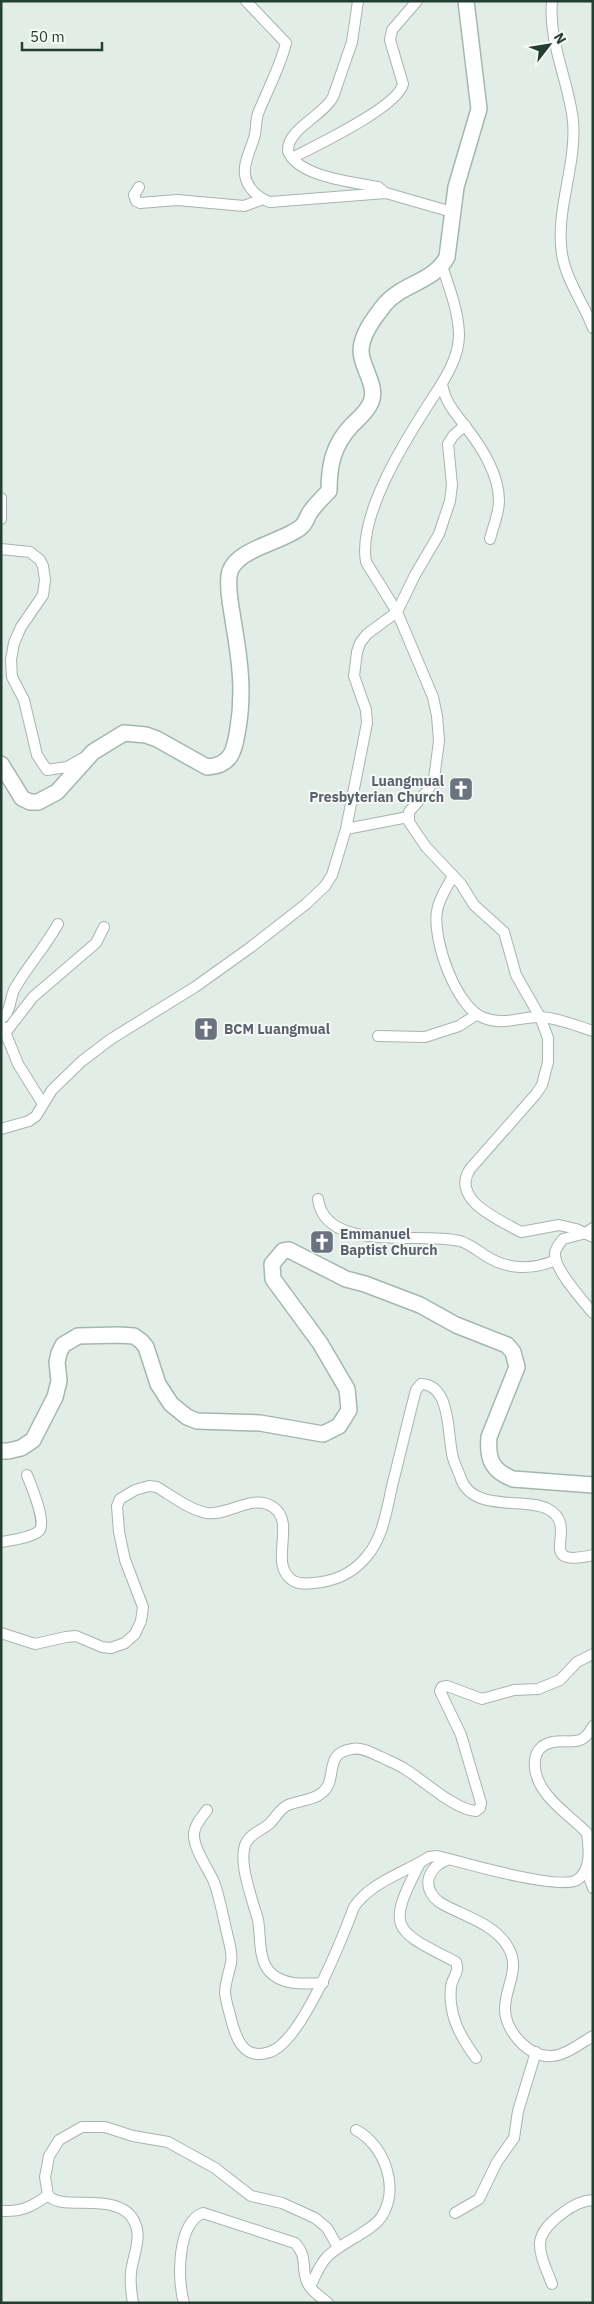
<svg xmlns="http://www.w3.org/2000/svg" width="594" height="2304" viewBox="0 0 594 2304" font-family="'IBM Plex Sans',sans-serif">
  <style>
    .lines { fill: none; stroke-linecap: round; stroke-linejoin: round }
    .street-casing { stroke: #a6b5ad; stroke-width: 12 }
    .secondary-casing { stroke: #a2b8ae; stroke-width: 18 }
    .street { stroke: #fff; stroke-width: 10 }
    .secondary { stroke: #fff; stroke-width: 15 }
    .labels { text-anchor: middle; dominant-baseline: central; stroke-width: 4; stroke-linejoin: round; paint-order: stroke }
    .worship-label { font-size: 14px; font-weight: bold; fill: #5b616d; stroke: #f4f9f6; text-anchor: start }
  </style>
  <rect width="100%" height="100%" fill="#e3ede7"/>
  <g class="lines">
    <defs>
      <g id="street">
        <path d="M246,1L286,43C280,67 268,89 259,111C255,120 257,129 254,138C251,149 243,163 245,175C247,188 258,198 270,202L386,193L452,212"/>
        <path d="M358,1L352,42L333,97C323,116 287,129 288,151C298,177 353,182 378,187L383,191"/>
        <path d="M552,1C548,42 569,82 573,121C577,165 555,210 562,254C566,280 584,304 593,328"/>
        <path d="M292,158C315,146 398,107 403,84L390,40L392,30L417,1"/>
        <path d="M139,187L134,195L136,201L140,203L177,200L244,206L263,199"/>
        <path d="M442,266C449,287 458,310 459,333C460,359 441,385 428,405C403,444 358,516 366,562L397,612L433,697L437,716L439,741L434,779L428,790L409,812V822L426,847L461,884L474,905L504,932L516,975L540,1017L548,1038V1062L542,1085L536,1094L470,1169C450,1200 500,1220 521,1232L559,1225L576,1229L593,1237"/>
        <path d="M442,384C445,402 455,413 466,427C482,448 499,474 499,501C499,513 493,527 490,539"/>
        <path d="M1,498V519"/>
        <path d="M1,549L30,552L40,560L43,566L45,580L43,595L21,627L14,643L11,660L12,677L24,700L37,755L47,770L67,767L83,758"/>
        <path d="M346,829L367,723L366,710L354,676L357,652L360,643L367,634L397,612L415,575L439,534L450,501L452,485L448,444L453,436L465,425"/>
        <path d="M453,876C447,887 439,898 437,911C432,939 456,1008 484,1018C505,1026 521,1016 541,1017C558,1018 577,1026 593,1031"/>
        <path d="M1,1019C12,1011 9,999 15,988C28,966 45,947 58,924"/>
        <path d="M3,1027L18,1064L43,1104"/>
        <path d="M6,1032L33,997L96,943L104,927"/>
        <path d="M378,1036L425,1037L459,1026L476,1015"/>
        <path d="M1,1129L29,1121L36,1116L52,1090L82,1061L111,1039L195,987L251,947L306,904L325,886L332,875L346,829L408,817"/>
        <path d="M318,1199C325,1254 421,1231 460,1241C470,1244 478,1251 486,1256C508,1270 533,1270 556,1260"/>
        <path d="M593,1228L586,1233L563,1239C560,1243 556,1247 555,1253C553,1268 583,1301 593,1313"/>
        <path d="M1,1542C11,1540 31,1538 39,1531C47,1523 31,1485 27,1475"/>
        <path d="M1,1633L35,1644L66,1637L76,1636L102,1647L111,1648L125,1643L135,1634L141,1621L143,1607L125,1560L119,1532L117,1506L120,1499L135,1490L149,1486L157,1487C172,1496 190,1510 207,1513C229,1516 253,1493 273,1507C297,1523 268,1563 292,1580C300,1586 313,1583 322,1582C340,1579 355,1571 367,1556C384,1536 387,1507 393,1482C401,1451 408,1420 416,1390L421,1384C452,1385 447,1436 453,1458C455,1465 459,1472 461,1479C474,1513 525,1497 548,1509C582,1527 531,1569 593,1555"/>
        <path d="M593,1726C590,1732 587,1737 580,1740C571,1743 562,1740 553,1742C527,1747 533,1776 545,1792C556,1808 574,1819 587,1833C589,1848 592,1870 577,1880C560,1890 471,1865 449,1859C428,1867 420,1886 439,1902C462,1916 493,1922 508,1947C521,1969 505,1986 505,2009C505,2031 529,2058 552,2056C566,2055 581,2043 593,2036"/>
        <path d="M207,1810C202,1817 195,1824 194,1833C193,1849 208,1868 214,1882C220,1898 223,1917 227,1933C229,1943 233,1953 231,1963C229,1973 225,1983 225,1993C226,2002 229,2011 231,2019C236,2039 244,2061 270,2052C302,2041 342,1939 354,1907C371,1882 404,1873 429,1857L437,1856L449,1859"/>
        <path d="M420,1863C385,1930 394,1930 456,1962C460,1973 452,1977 451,1987C448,2015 460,2036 476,2058"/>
        <path d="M588,1864L589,1877L593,1888"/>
        <path d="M323,1983C305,1984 282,1986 269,1971C258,1958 261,1936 258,1920C253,1901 237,1861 246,1843C250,1834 262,1830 269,1824C276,1818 279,1809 288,1805C299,1800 313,1801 323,1792C338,1779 323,1753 352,1749C362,1747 372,1753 381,1757C389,1761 397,1764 405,1769C423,1780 455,1810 476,1811L480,1808L481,1803L461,1735L440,1691L442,1687L447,1686L482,1699L514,1690L538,1689L560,1680L577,1662L593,1654"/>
        <path d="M1,2211C21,2212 32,2207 48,2195"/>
        <path d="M455,2213L479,2199L497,2162L514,2138L518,2111L536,2052"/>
        <path d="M552,2284C538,2248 530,2237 564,2212C573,2205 581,2201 593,2200"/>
        <path d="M310,2287C315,2277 319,2265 327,2257C340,2243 373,2231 382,2216C400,2187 384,2145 356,2130"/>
        <path d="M133,2303C131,2292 130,2283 131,2272C133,2256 142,2238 135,2223C121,2189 61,2213 48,2195L45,2177L47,2167L49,2156L59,2140L82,2127H105L133,2136L168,2142L215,2168L251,2196L282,2203L315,2218L327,2228L338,2247"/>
        <path d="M184,2303C177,2280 177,2223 203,2213L295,2243C309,2258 300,2269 308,2284C312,2292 321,2297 328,2303"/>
      </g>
      <g id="secondary">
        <path d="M1,764L22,798L30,802H38L57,792L93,752L124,733L146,735L157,739L207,767C232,766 235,749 238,728C244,693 240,661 234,626C232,610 227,592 229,576C232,549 282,543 301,527C307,522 307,516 311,511C316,504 323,497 329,491C329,465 333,445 352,425C359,418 367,412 371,402C378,386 361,367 361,351C361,334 375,317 385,304C403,283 434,282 447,257L456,187L479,109L466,1"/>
        <path d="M1,1451H8L21,1448L33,1440L55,1397L59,1381L57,1362L59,1353L63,1345L78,1336L119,1335L134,1336L141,1341L146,1347L158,1384L171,1404L187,1417L197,1421L260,1423L323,1434L339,1426L349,1410L347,1389L320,1343L273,1279L272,1264L283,1251L289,1250L346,1279L365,1284L420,1305L456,1325L507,1345L513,1352L517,1367L489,1437C487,1459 492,1471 513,1479L593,1485"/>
      </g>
    </defs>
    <!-- street casing -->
    <use href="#street" class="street-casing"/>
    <!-- secondary casing -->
    <use href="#secondary" class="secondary-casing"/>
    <!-- street -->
    <use href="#street" class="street"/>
    <!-- secondary -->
    <use href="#secondary" class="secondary"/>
  </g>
  <!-- icons -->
  <defs>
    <symbol id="church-square" viewBox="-11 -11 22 22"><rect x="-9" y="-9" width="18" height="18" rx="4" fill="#6b7280" stroke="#f4f9f6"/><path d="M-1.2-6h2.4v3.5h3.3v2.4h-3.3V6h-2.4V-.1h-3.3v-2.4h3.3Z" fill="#fff"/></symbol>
  </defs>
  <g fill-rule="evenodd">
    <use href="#church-square" x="447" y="775" width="28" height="28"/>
    <use href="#church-square" x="192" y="1015" width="28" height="28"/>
    <use href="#church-square" x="308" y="1228" width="28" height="28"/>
  </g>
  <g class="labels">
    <!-- worship labels -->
    <g class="worship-label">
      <text x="444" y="781" text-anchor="end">Luangmual<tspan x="444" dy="16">Presbyterian Church</tspan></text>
      <text x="224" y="1029">BCM Luangmual</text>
      <text x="340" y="1234">Emmanuel<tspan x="340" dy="16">Baptist Church</tspan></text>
    </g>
  </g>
  <!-- border -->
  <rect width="594" height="2304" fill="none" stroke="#233e33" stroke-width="5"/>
  <!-- north arrow -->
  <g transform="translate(549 45) rotate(59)" stroke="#f4f9f6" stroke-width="4" paint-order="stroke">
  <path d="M0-4L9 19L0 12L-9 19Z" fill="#233e33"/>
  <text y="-8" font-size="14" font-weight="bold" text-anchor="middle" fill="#233e33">N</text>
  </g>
  <!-- scale -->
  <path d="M22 42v8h80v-8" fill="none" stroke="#233e33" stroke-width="2.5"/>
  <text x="30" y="42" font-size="15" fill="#233e33" stroke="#f4f9f6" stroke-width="4" paint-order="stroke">50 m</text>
</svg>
